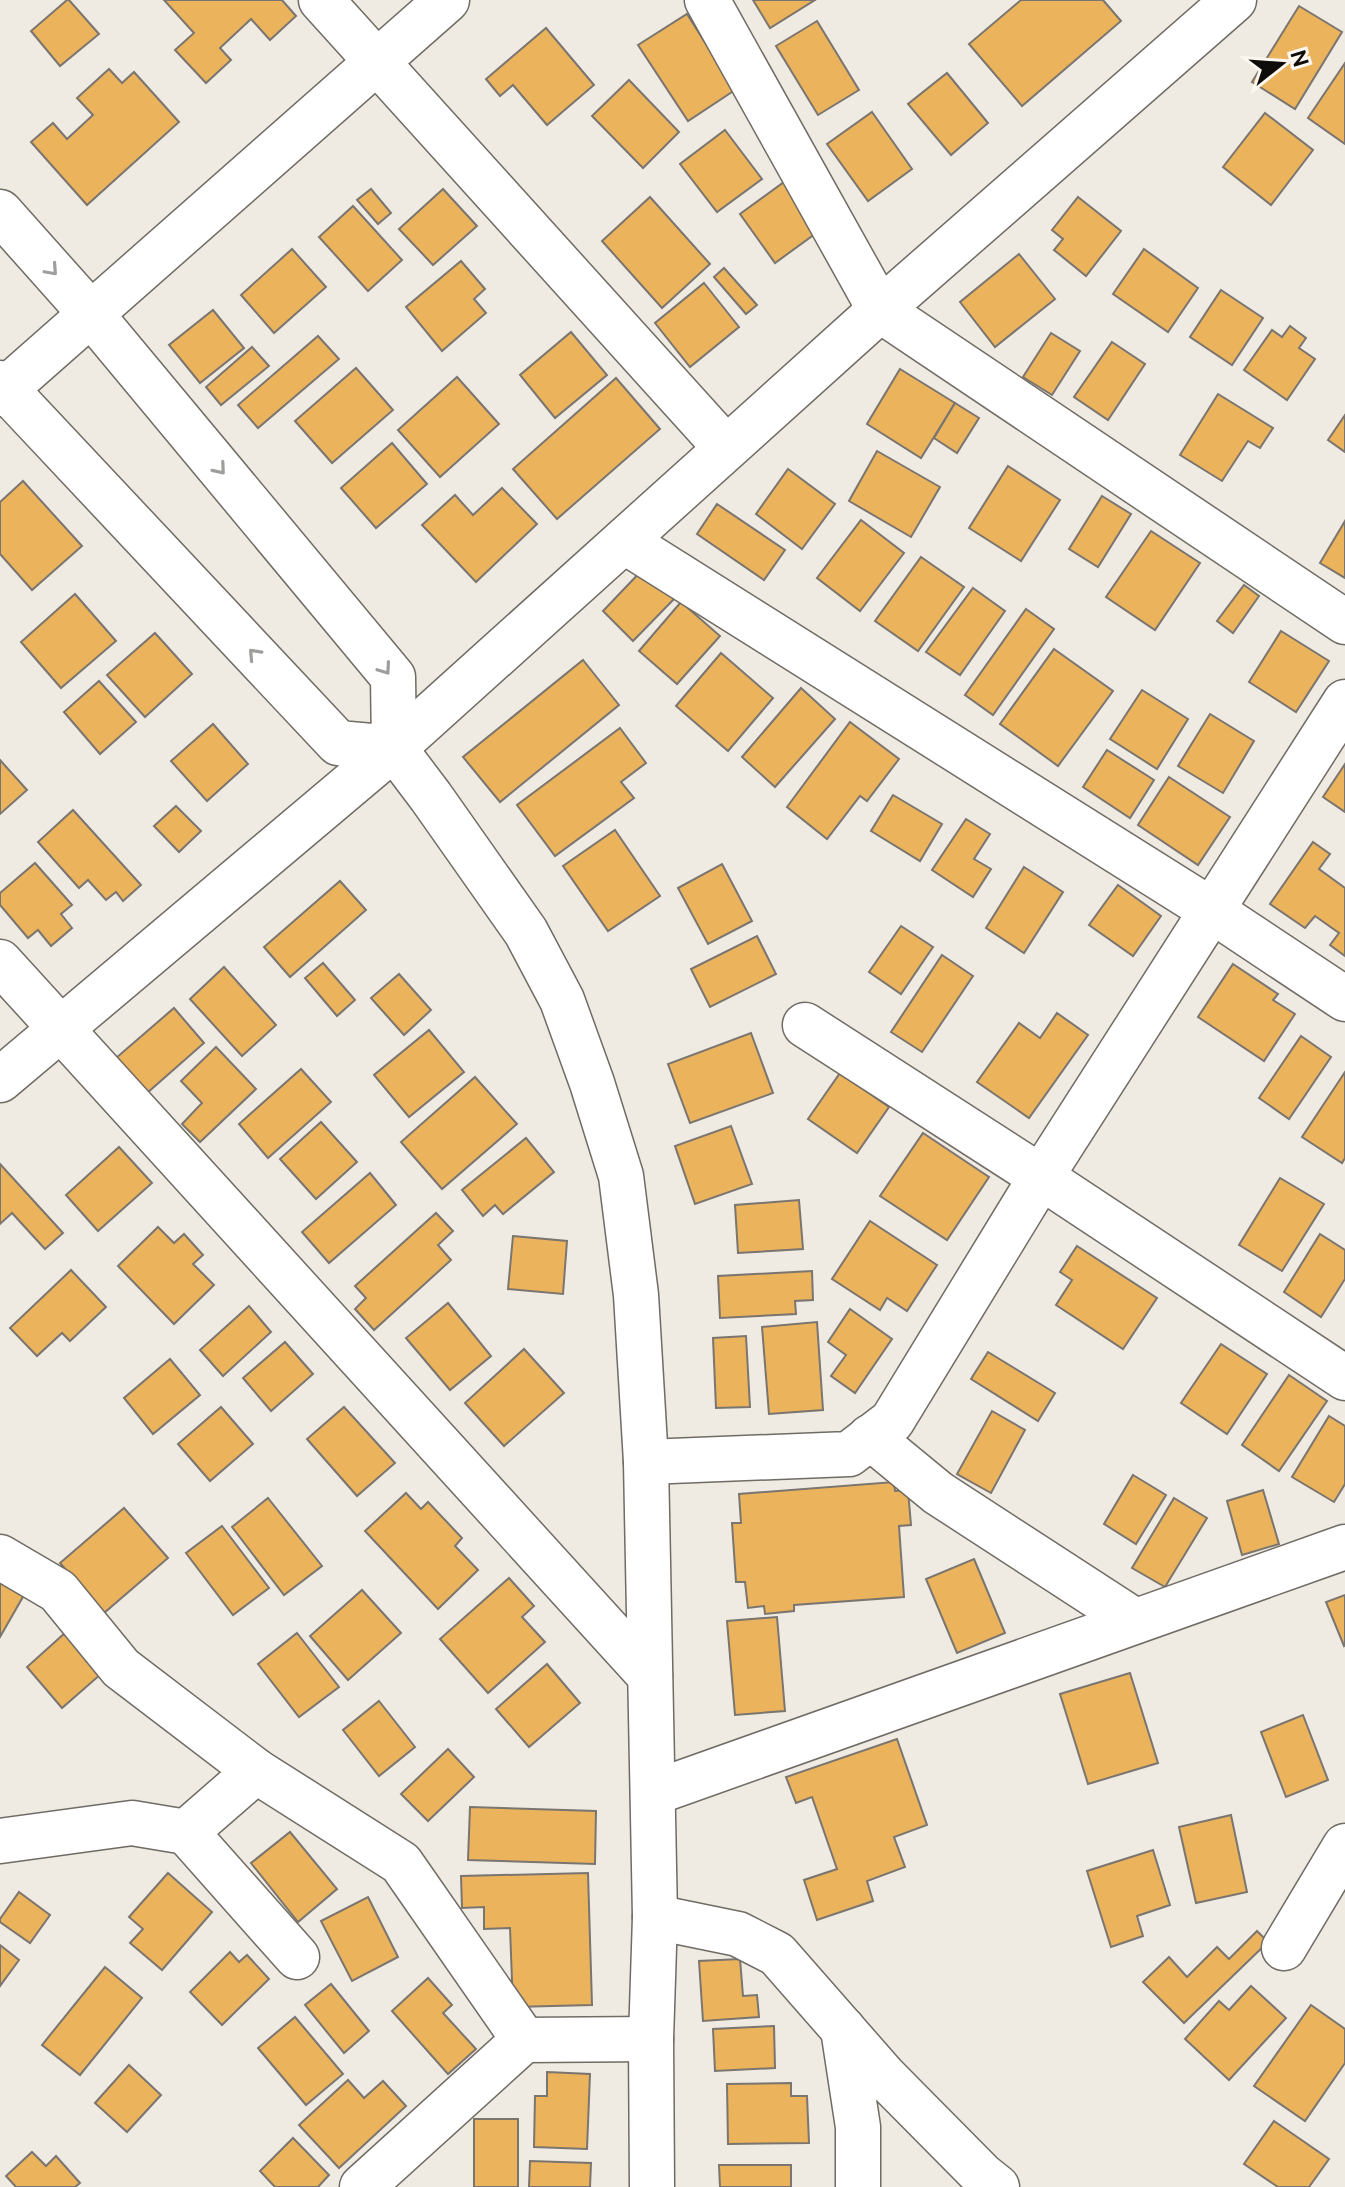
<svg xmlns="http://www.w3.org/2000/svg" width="1345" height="2187" viewBox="0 0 1345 2187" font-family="Ubuntu,sans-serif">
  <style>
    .building { fill: #ecb35d; stroke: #7a756f; stroke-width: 2 }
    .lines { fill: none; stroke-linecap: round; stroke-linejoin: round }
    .minor-casing { stroke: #706b64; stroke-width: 47 }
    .minor { stroke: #fff; stroke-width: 44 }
    .oneway { stroke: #9f9e9d }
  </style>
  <rect width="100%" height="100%" fill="#efeae2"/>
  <!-- building -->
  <g class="building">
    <path d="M67,0H69L99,34L60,66L31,31Z"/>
    <path d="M164,0H282L296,16L270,40L251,19L220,48L231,60L206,83L175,50L194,33Z"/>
    <path d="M753,0H815L770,28Z"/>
    <path d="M1021,0H1103L1121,21L1022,106L969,44Z"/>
    <path d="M1299,6L1342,32L1295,109L1252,82Z"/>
    <path d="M687,14L735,90L688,121L638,45Z"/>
    <path d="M817,21L859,90L818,115L776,46Z"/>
    <path d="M546,28L594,85L547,125L513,85L500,96L486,79Z"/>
    <path d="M1345,63V144L1308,118Z"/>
    <path d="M109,69L122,83L134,72L179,122L87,205L31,142L53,123L67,139L93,115L77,98Z"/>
    <path d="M947,73L988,123L951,155L908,104Z"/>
    <path d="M629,80L679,132L643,168L592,116Z"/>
    <path d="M872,112L912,169L868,201L827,144Z"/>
    <path d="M1265,113L1313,150L1271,205L1223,167Z"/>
    <path d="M725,130L762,179L717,212L680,164Z"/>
    <path d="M784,182L819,231L775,263L740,214Z"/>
    <path d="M371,189L391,213L378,224L357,200Z"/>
    <path d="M443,189L477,226L433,265L399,229Z"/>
    <path d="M650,197L710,264L662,308L602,241Z"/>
    <path d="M1078,197L1121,231L1086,276L1054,250L1063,239L1052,230Z"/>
    <path d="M353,206L402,260L368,291L319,237Z"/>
    <path d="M292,249L326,287L274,333L241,295Z"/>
    <path d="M1144,249L1198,288L1168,332L1113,294Z"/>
    <path d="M1019,254L1055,299L995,347L960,302Z"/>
    <path d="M461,261L485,289L474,299L486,313L442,351L406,307Z"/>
    <path d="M724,268L757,305L746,314L714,277Z"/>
    <path d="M704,283L739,327L690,367L655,323Z"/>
    <path d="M1221,290L1263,318L1232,365L1190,337Z"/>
    <path d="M213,310L244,348L200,383L169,345Z"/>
    <path d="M1290,326L1306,338L1299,348L1315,359L1287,400L1244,370L1272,330L1282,337Z"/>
    <path d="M571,332L607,375L555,418L520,375Z"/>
    <path d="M1051,333L1080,351L1052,395L1023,377Z"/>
    <path d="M318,336L339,359L258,428L238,405Z"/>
    <path d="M1112,342L1145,364L1108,420L1074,397Z"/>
    <path d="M252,347L269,366L221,405L206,387Z"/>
    <path d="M356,368L393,410L332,463L295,421Z"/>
    <path d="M900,369L955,403L921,458L867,424Z"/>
    <path d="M457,377L499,424L440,477L398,430Z"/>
    <path d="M616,378L660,429L557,519L513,469Z"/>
    <path d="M1218,394L1273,428L1260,448L1248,441L1222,481L1180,455Z"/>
    <path d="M955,403L979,418L957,453L934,438Z"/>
    <path d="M1345,415V452L1328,440Z"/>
    <path d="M392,443L427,484L376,528L341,488Z"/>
    <path d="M877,451L940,487L911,537L849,501Z"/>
    <path d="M1008,466L1060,500L1021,561L969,528Z"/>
    <path d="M788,469L835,504L802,549L756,514Z"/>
    <path d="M23,481L82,546L32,590L0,554V502Z"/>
    <path d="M502,488L537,524L476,582L422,525L455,495L473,515Z"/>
    <path d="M1102,496L1131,514L1098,567L1069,549Z"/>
    <path d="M717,504L785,550L764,580L697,534Z"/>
    <path d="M861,520L904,553L860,611L817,578Z"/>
    <path d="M1345,521V578L1320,563Z"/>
    <path d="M1151,531L1200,563L1155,630L1106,597Z"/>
    <path d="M921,557L964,587L918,651L875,621Z"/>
    <path d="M645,567L676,597L633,641L603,611Z"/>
    <path d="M1244,585L1259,596L1233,633L1217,621Z"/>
    <path d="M973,588L1005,611L960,675L926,652Z"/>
    <path d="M75,594L116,641L61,688L21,642Z"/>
    <path d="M681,602L720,636L677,684L639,651Z"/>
    <path d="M1026,609L1054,629L993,715L965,695Z"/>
    <path d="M1281,631L1329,661L1296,712L1249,682Z"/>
    <path d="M155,633L192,674L145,717L107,675Z"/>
    <path d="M1054,649L1113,691L1058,766L1000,724Z"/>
    <path d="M721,653L773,698L728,751L676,706Z"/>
    <path d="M583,660L619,705L500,802L463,757Z"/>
    <path d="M99,681L136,722L100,754L64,712Z"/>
    <path d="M801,688L835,719L775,787L742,757Z"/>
    <path d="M1142,690L1188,719L1157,769L1110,739Z"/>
    <path d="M1210,714L1254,741L1223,793L1178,766Z"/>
    <path d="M850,722L899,759L867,801L860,796L827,839L787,807Z"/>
    <path d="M213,724L248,764L207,801L171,761Z"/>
    <path d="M620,728L646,763L621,782L634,798L555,856L517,805Z"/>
    <path d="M1107,750L1154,780L1130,818L1083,787Z"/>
    <path d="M0,760L27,790L0,814Z"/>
    <path d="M1345,764V812L1323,797Z"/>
    <path d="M1169,777L1230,817L1198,865L1138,825Z"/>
    <path d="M893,795L942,824L920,861L871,831Z"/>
    <path d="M176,806L201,831L179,852L154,826Z"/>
    <path d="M73,810L141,885L123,901L116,892L106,900L88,880L79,888L38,842Z"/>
    <path d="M966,819L990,834L974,859L991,869L973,897L932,870Z"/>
    <path d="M615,830L660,896L608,931L563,866Z"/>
    <path d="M1313,842L1330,854L1319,869L1345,888V956L1330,945L1339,933L1315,916L1305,928L1270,904Z"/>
    <path d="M35,863L72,905L61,914L72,928L51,946L38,930L28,938L0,905V893Z"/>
    <path d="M722,864L752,921L708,944L678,888Z"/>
    <path d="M1024,867L1063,892L1024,953L986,928Z"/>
    <path d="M340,881L366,910L290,977L264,947Z"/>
    <path d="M1118,885L1161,916L1133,956L1089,925Z"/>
    <path d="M901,926L933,947L901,994L869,972Z"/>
    <path d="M757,936L776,974L710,1007L691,969Z"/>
    <path d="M942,955L973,976L922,1052L891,1032Z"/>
    <path d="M323,963L355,1000L337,1016L305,978Z"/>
    <path d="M1233,964L1278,994L1273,1000L1295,1014L1264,1061L1198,1017Z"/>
    <path d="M224,967L276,1025L242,1056L190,999Z"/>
    <path d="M399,974L431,1010L404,1035L371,998Z"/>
    <path d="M174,1008L204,1043L147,1093L116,1058Z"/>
    <path d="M1057,1013L1088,1035L1029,1118L977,1082L1019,1023L1040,1038Z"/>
    <path d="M429,1030L464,1072L409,1117L374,1075Z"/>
    <path d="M751,1033L773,1093L690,1123L668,1064Z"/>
    <path d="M1301,1036L1331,1057L1289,1119L1259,1098Z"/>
    <path d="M216,1047L256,1089L200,1142L182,1124L202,1103L181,1081Z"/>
    <path d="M301,1069L331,1102L268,1158L239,1124Z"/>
    <path d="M1345,1072V1158L1342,1163L1302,1137Z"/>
    <path d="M840,1073L889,1107L857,1153L808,1119Z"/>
    <path d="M475,1077L517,1124L442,1189L401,1142Z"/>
    <path d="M321,1122L357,1162L316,1199L280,1159Z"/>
    <path d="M731,1126L752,1184L695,1204L675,1146Z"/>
    <path d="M923,1133L989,1177L947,1240L880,1196Z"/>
    <path d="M526,1138L554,1172L503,1214L495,1205L483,1216L462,1190Z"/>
    <path d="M119,1147L152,1183L98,1231L66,1195Z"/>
    <path d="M0,1164L63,1233L45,1249L12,1213L0,1224Z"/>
    <path d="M370,1173L396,1205L329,1263L302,1232Z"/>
    <path d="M1280,1178L1324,1204L1282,1271L1239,1245Z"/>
    <path d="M799,1200L803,1249L738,1253L735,1205Z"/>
    <path d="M436,1213L453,1231L438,1245L451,1260L374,1330L355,1309L366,1298L355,1286Z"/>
    <path d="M870,1221L937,1265L907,1311L887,1298L880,1310L832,1279Z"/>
    <path d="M158,1227L174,1243L184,1234L203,1255L193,1264L214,1285L174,1324L118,1266Z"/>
    <path d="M1320,1234L1345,1250V1279L1321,1317L1284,1292Z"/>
    <path d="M513,1236L567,1241L563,1294L508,1289Z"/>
    <path d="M1077,1246L1157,1298L1123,1349L1056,1305L1072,1280L1060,1272Z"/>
    <path d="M71,1270L106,1307L70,1341L62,1333L37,1356L10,1328Z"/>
    <path d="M812,1271L813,1300L795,1301L796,1314L720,1318L718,1276Z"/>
    <path d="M448,1303L491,1356L450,1390L406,1338Z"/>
    <path d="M249,1306L271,1332L223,1376L200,1350Z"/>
    <path d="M850,1309L892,1339L855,1393L831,1376L846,1355L828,1342Z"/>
    <path d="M817,1322L823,1410L769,1414L762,1327Z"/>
    <path d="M746,1336L750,1407L716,1408L713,1338Z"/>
    <path d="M285,1342L313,1374L271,1411L243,1378Z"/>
    <path d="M1221,1344L1267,1374L1227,1434L1181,1403Z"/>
    <path d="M524,1349L564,1393L504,1446L465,1403Z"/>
    <path d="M988,1352L1055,1393L1038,1421L971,1379Z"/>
    <path d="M170,1359L200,1395L153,1434L124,1398Z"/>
    <path d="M1289,1375L1327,1401L1279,1471L1242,1445Z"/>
    <path d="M221,1407L253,1444L210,1481L178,1444Z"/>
    <path d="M344,1407L395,1463L357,1496L307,1439Z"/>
    <path d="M992,1411L1025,1430L991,1493L957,1474Z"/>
    <path d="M1329,1416L1345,1426V1484L1334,1502L1292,1477Z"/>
    <path d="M1133,1475L1166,1495L1136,1544L1104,1524Z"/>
    <path d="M894,1482L895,1491L908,1490L911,1525L899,1526L904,1597L794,1605V1611L765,1614L764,1606L748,1608L745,1582H736L732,1523H741L739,1494Z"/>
    <path d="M1263,1490L1279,1544L1242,1555L1227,1501Z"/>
    <path d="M406,1493L421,1509L428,1502L462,1538L455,1546L478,1570L438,1609L365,1531Z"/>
    <path d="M268,1498L322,1566L284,1595L232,1527Z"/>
    <path d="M1174,1498L1207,1518L1165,1587L1132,1568Z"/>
    <path d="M124,1508L168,1558L104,1613L60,1563Z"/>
    <path d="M222,1526L269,1588L233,1615L186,1553Z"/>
    <path d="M974,1559L1005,1633L957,1653L926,1579Z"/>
    <path d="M509,1578L534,1606L522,1617L545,1642L488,1693L440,1639Z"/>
    <path d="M0,1581L24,1595L0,1637Z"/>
    <path d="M362,1590L401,1633L348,1680L310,1636Z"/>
    <path d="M1345,1595V1645L1344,1646L1326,1602Z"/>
    <path d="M777,1617L785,1711L735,1715L727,1621Z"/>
    <path d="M66,1632L101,1674L62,1708L27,1667Z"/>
    <path d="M297,1633L339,1687L299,1717L258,1664Z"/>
    <path d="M547,1664L580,1703L529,1747L496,1709Z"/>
    <path d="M1130,1673L1158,1763L1088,1784L1060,1694Z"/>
    <path d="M379,1701L415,1747L379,1776L343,1730Z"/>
    <path d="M1303,1715L1328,1780L1286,1797L1261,1732Z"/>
    <path d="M897,1739L927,1825L894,1837L905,1867L867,1881L873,1901L817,1920L804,1880L837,1869L812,1797L796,1803L786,1777Z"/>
    <path d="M448,1749L474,1777L428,1821L401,1794Z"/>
    <path d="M470,1807L596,1811L595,1864L468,1860Z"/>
    <path d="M1231,1815L1247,1892L1196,1903L1179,1827Z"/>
    <path d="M290,1832L337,1889L298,1922L251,1863Z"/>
    <path d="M1153,1850L1170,1905L1137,1916L1143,1936L1111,1947L1087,1871Z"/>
    <path d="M168,1873L212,1912L162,1970L130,1943L143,1929L129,1917Z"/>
    <path d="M588,1873L592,2005L513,2007L510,1928L484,1929V1907L462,1908L461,1876Z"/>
    <path d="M19,1892L50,1915L30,1943L0,1922V1919Z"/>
    <path d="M368,1897L398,1957L352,1981L321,1921Z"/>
    <path d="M1257,1931L1268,1942L1184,2023L1143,1982L1169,1957L1187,1977L1217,1947L1229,1959Z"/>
    <path d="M0,1945L19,1960L0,1986Z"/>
    <path d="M230,1952L239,1962L247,1955L269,1979L222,2025L190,1992Z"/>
    <path d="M740,1959L743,1996L757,1995L759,2017L703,2021L699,1961Z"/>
    <path d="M105,1967L142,1998L80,2075L42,2045Z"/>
    <path d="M428,1978L452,2005L443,2013L476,2049L448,2074L392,2011Z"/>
    <path d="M331,1984L369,2031L344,2053L305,2005Z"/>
    <path d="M1251,1986L1286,2018L1229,2080L1185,2039L1219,2001L1229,2010Z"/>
    <path d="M1311,2005L1345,2029V2063L1305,2121L1254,2086Z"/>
    <path d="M295,2017L343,2074L306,2105L258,2048Z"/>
    <path d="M774,2026L775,2068L715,2071L713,2029Z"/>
    <path d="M129,2065L161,2095L127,2132L95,2103Z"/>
    <path d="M547,2072L590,2074L587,2149L534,2147L535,2096H547Z"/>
    <path d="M348,2080L364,2098L383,2081L406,2106L339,2168L299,2125Z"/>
    <path d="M791,2083V2096H807L809,2143L728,2144L727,2084Z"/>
    <rect x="474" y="2119" width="44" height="68"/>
    <path d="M1274,2121L1329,2159L1309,2187H1278L1244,2164Z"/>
    <path d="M293,2138L329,2175L318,2187H275L260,2171Z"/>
    <path d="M32,2152L46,2166L56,2156L80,2183L75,2187H16L6,2176Z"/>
    <path d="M530,2161L591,2163L590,2187H529Z"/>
    <path d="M719,2165H791V2187H720Z"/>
  </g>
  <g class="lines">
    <defs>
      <g id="minor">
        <path d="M321,0L726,448"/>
        <path d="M707,0L880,310L1345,622"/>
        <path d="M0,212L91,314L393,677L394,748L338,743L0,383"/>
        <path d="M0,394L447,0"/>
        <path d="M624,541L1211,910L1345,999"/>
        <path d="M394,748L431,797L526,932L562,1000L592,1083L621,1176L636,1295L646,1462L655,1917L651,2039L652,2187"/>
        <path d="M0,962L650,1676"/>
        <path d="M805,1025L1041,1177L1345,1378"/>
        <path d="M0,1080L394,748L880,310L1234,0"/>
        <path d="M870,1437L938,1493L1135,1621"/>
        <path d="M646,1462L849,1454L892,1421L1041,1177L1345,702"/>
        <path d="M0,1557L58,1591L121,1668L256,1771L401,1863L524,2040"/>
        <path d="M653,1793L1345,1547"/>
        <path d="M186,1832L256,1771"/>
        <path d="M0,1841L132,1823L186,1832L297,1957"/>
        <path d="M655,1917L738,1934L777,1954L884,2076L982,2175L997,2187"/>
        <path d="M1284,1948L1345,1846"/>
        <path d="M843,2029L858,2127V2187"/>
        <path d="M362,2187L524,2040L651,2039"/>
      </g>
    </defs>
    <!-- minor casing -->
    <use href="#minor" class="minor-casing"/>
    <!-- minor -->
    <use href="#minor" class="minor"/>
  </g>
  <!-- one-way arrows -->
  <defs><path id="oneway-chevron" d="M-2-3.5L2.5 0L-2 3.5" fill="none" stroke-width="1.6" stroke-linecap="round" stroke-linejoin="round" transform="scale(2)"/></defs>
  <g class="oneway">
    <use href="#oneway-chevron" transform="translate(52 270) rotate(48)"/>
    <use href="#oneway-chevron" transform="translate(220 469) rotate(50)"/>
    <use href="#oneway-chevron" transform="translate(254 654) rotate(-133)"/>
    <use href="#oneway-chevron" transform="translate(385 669) rotate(55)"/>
  </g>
  <!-- north arrow -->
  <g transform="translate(1281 64) rotate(73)" stroke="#fcf7ef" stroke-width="6" paint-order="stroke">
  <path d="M0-6L14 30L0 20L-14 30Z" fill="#0f0d0a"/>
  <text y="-12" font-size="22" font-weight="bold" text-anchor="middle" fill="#0f0d0a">N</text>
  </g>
</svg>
